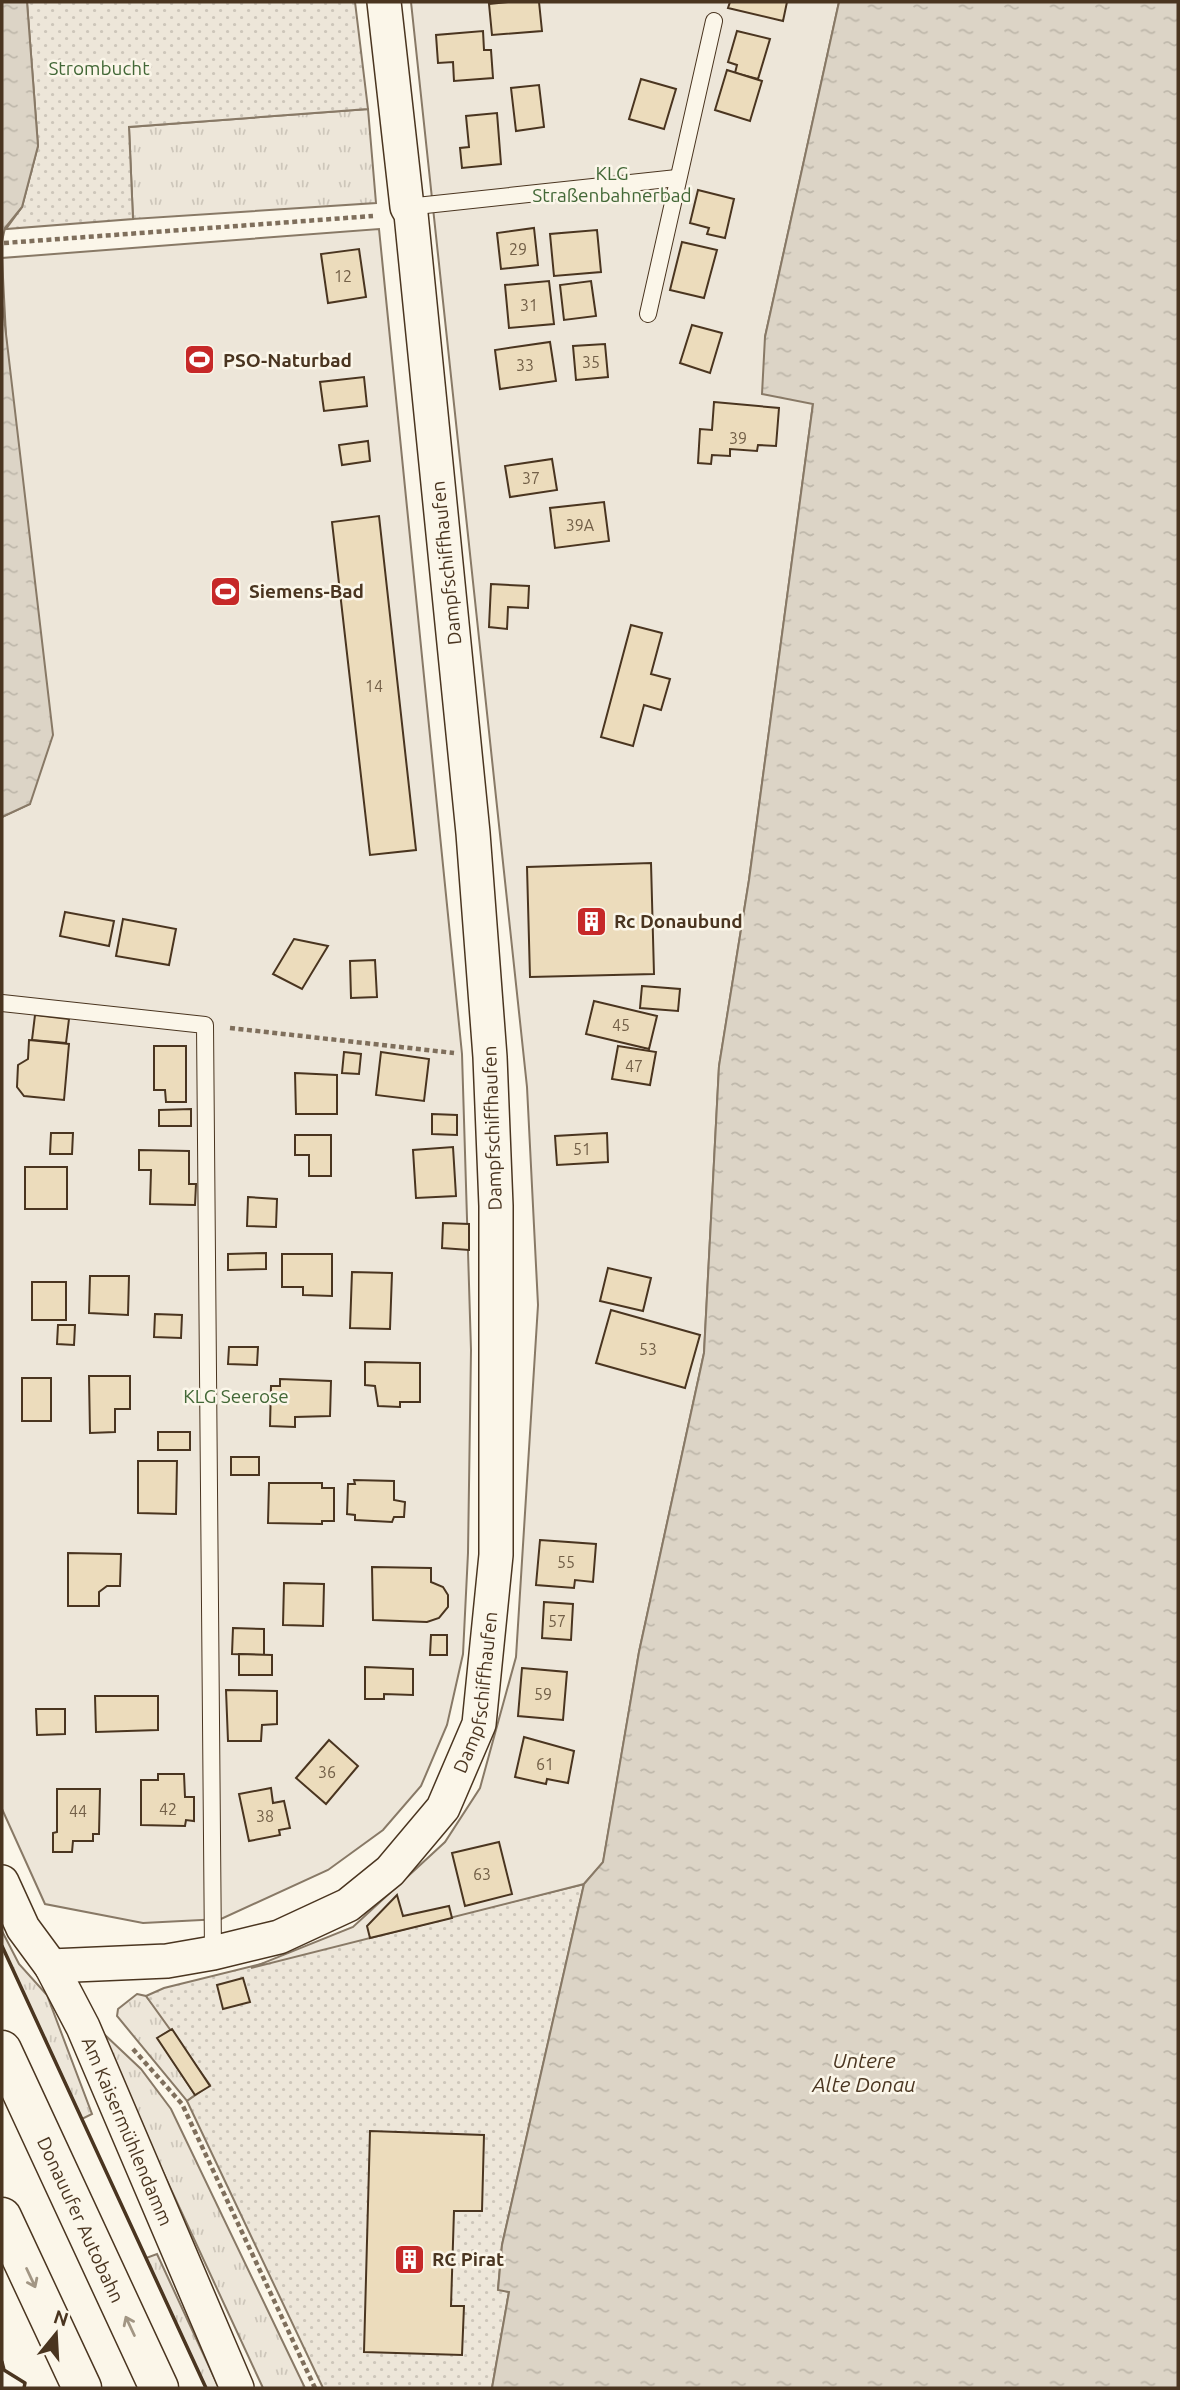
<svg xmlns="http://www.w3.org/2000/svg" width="1180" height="2390" viewBox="0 0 1180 2390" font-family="Ubuntu,sans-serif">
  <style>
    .grass { fill: url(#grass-tufts); stroke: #887966; stroke-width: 2 }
    .park { fill: url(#park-dots); stroke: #887966; stroke-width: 2 }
    .garden { fill: #ede6d9; stroke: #887966; stroke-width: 2 }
    .water { fill: url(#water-ripples); stroke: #887966; stroke-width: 2 }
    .building { fill: #ecdcbc; stroke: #4a3520; stroke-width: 2 }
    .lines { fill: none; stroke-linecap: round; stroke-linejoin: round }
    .lane-casing { stroke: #4a3520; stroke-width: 18 }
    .street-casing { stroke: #4a3520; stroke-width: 36 }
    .highway-casing { stroke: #4a3520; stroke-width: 41 }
    .path { stroke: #7f6f5c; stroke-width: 4.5; stroke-dasharray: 5 3.5; stroke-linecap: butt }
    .lane { stroke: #fbf6e9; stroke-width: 16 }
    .street { stroke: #fbf6e9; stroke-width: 33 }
    .highway { stroke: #fbf6e9; stroke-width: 38 }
    .wall { stroke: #4a3520; stroke-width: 3.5 }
    .oneway { stroke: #a29684 }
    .labels { text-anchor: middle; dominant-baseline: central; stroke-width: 5; stroke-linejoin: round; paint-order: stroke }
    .number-label { font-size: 16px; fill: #725f47 }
    .park-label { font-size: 19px; fill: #436837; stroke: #fbf6e9 }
    .poi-label { font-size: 19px; font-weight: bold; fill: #4a3520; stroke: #fbf6e9; text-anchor: start }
    .street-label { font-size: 19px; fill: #4a3520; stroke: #fbf6e9 }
    .water-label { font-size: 21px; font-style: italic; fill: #4a3520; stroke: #fbf6e9 }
  </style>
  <defs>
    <pattern id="grass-tufts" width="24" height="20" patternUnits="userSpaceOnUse" patternTransform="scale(1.75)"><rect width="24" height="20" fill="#ede6d9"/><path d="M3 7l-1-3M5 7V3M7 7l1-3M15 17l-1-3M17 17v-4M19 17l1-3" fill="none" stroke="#cdc6ba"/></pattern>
    <pattern id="park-dots" width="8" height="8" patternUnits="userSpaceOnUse" patternTransform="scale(1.75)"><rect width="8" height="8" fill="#ede6d9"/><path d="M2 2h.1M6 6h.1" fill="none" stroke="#cdc6ba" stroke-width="1.8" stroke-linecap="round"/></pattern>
    <pattern id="water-ripples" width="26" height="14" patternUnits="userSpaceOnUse" patternTransform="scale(1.75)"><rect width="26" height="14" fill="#dcd4c6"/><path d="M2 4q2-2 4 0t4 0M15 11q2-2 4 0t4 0" fill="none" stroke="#beb7aa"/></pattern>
  </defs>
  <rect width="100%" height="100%" fill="#fbf6e9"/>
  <!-- grass -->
  <g class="grass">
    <path d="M368,109L376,203L133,219L129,127Z"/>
    <path d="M2,1931L19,1964L47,1995L92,2114L82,2119L2,1946Z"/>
    <path d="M137,1994L146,1996L172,2029L158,2038L195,2095L187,2101L117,2016L118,2009Z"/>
    <path d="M105,2035L141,2069L171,2109L305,2388H263L119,2077L104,2044Z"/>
    <path d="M157,2254L219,2388H206L146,2258Z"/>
  </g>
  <!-- park -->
  <g class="park">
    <path d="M27,2H355L368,109L129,127L133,219L6,229L22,207L38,146Z"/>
    <path d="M584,1884L502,2245L498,2289L509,2292L492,2388H323L187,2101L210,2085L146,1996L164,1988Z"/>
  </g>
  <!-- garden -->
  <g class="garden">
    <path d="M411,2H839L765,337L813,404L749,880L719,1066L704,1353L639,1652L603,1863L584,1884L251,1968L353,1927L445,1842L480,1788L516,1657L538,1305L527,1087Z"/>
    <path d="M379,229L462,1054L471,1350L468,1553L463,1654L447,1725L421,1786L383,1830L328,1870L221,1919L143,1923L45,1904L2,1809V817L30,804L2,258Z"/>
  </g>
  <!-- water -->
  <g class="water">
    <path d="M2,2H27L38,146L22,207L5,228L2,241Z"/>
    <path d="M839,2H1178V2388H492L509,2292L498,2290L502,2245L584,1884L603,1862L639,1652L704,1353L719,1066L749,880L813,404L762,394L765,337Z"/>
    <path d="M2,300L53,735L30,804L2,817Z"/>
  </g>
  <!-- building -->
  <g class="building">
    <path d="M508,2H539L542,31L492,35L489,4Z"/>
    <path d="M730,2H787L783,21L728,8Z"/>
    <path d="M483,31L484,50H491L493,78L454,81L453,62L438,63L436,35Z"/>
    <path d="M737,31L770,39L758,79L735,73L737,65L728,62Z"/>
    <path d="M727,70L762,81L750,121L715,110Z"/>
    <path d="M641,79L676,89L664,129L629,119Z"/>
    <path d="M539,85L544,127L516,131L511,88Z"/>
    <path d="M497,113L501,164L462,168L460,148L469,147L466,116Z"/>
    <path d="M698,190L734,199L725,238L707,234L709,228L690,223Z"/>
    <path d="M534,228L538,265L501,269L497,233Z"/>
    <path d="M597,230L601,272L554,276L550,234Z"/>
    <path d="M682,242L717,250L704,298L670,290Z"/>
    <path d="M359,249L366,297L328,303L321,254Z"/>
    <path d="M549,281L554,324L509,328L505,285Z"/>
    <path d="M591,281L596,316L564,320L560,285Z"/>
    <path d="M692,325L722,333L710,373L680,363Z"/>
    <path d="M550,342L556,381L500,389L495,350Z"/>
    <path d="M605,344L608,377L576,380L573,346Z"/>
    <path d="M364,377L367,406L324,411L320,382Z"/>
    <path d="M714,402L779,408L776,446L758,445L757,451L730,449V456L712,455L711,464L698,463L700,429L712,430Z"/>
    <path d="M368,441L370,461L342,465L339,445Z"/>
    <path d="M552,459L557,490L510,497L505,466Z"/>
    <path d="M604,502L609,541L555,548L550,508Z"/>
    <path d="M379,516L416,850L370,855L332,522Z"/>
    <path d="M491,584L529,586L528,608L508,607L507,629L489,627Z"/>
    <path d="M631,625L662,633L651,674L670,679L661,710L644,705L633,746L601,737Z"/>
    <path d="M651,863L654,974L530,977L527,867Z"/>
    <path d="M65,912L114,921L109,946L60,936Z"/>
    <path d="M123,919L176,929L169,965L116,956Z"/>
    <path d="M294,939L328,946L302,989L273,974Z"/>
    <path d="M375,960L377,997L351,998L350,961Z"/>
    <path d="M642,986L680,989L678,1011L640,1008Z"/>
    <path d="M594,1001L657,1016L649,1049L586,1034Z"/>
    <path d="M35,1015L69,1019L66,1043L32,1040Z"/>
    <path d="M29,1040L69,1044L64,1100L24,1096L17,1087L18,1065L28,1059Z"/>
    <path d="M154,1046H186V1102H166L165,1090H154Z"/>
    <path d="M618,1046L656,1052L650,1085L612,1079Z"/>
    <path d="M344,1052L361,1054L359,1074L342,1073Z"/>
    <path d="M381,1052L429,1059L424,1101L376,1095Z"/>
    <path d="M295,1073L337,1075V1114H296Z"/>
    <path d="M191,1109V1126H159V1110Z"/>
    <path d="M432,1114L457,1115V1135L432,1134Z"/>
    <path d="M51,1133H73L72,1154H50Z"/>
    <path d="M607,1133L608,1162L557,1165L555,1136Z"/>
    <path d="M295,1135H331V1176H309V1155H295Z"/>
    <path d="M453,1147L456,1196L416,1198L413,1150Z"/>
    <path d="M139,1150L189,1151V1184H196L195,1205L150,1204L151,1170H139Z"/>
    <rect x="25" y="1167" width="42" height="42"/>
    <path d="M248,1197L277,1199L276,1227L247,1226Z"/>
    <path d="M443,1223L469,1224V1250L442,1248Z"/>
    <path d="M266,1253V1269L228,1270V1254Z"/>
    <path d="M282,1254H332V1296L303,1295V1287H282Z"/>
    <path d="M608,1268L651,1278L643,1311L600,1301Z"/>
    <path d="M352,1272L392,1273L390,1329L350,1328Z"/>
    <path d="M90,1276H129L128,1315L89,1313Z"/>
    <rect x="32" y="1282" width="34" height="38"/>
    <path d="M611,1310L700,1335L685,1388L596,1363Z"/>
    <path d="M155,1314L182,1315L181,1338L154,1337Z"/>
    <path d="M58,1325H75L74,1345L57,1344Z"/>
    <path d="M229,1347H258L257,1365L228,1364Z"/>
    <path d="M365,1362L420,1363V1402H400V1407L378,1406L375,1386L365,1385Z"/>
    <path d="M89,1376H130V1409H115V1432L90,1433Z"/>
    <rect x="22" y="1378" width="29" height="43"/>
    <path d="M280,1379L331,1381L330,1416L295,1417V1427L270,1426L271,1386H280Z"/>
    <rect x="158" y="1432" width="32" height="18"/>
    <rect x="231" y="1457" width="28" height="18"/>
    <path d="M138,1461H177L176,1514L138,1513Z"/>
    <path d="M354,1480L394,1481V1500L405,1502L404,1517H394L392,1522L355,1520V1515L347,1514L348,1484H355Z"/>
    <path d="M269,1483H322V1488H334V1521H322V1524L268,1523Z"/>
    <path d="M540,1540L596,1544L593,1582L575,1580L574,1588L536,1585Z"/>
    <path d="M68,1553L121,1554L120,1586H107L99,1592V1606H68Z"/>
    <path d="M372,1567L431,1568V1582L443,1587L448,1595V1607L439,1618L427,1622L373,1620Z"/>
    <path d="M284,1583L324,1584L323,1626L283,1625Z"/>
    <path d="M544,1602L573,1604L571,1640L542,1638Z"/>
    <path d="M233,1628L264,1629V1655L232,1654Z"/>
    <path d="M431,1635H447V1655H430Z"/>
    <path d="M239,1654L272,1655V1675H239Z"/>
    <path d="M365,1667L413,1669V1695L384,1694V1699H365Z"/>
    <path d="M522,1668L567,1672L563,1720L518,1716Z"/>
    <path d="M226,1690L277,1691V1724L262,1725L261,1741H228Z"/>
    <path d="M95,1696H158V1730L96,1732Z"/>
    <path d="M36,1709H65V1734L37,1735Z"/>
    <path d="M524,1737L574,1751L568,1783L547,1779L546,1784L515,1777Z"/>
    <path d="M329,1740L358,1766L326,1804L296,1778Z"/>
    <path d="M158,1774H184L185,1797H194V1821L186,1820L185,1826L141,1825V1780H158Z"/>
    <path d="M271,1788L273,1803L284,1801L290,1828L279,1830L280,1835L249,1841L239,1794Z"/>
    <path d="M57,1789H100L99,1834H93V1841H73L72,1852H53V1833L57,1832Z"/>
    <path d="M499,1842L512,1894L465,1906L452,1853Z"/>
    <path d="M397,1895L403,1916L449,1906L452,1918L370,1938L367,1926Z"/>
    <path d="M243,1978L250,2002L223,2009L217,1985Z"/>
    <path d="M172,2029L210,2086L195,2095L157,2038Z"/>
    <path d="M370,2131L484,2135L482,2211H454L451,2306H464L462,2355L364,2352Z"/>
  </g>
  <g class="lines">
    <defs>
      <g id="lane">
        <path d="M407,207L677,178"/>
        <path d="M648,314L714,21"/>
        <path d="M2,1003L205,1025L213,1953"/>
      </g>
      <g id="street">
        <path id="s1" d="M2,1882L23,1928L51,1966L83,2027L237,2388"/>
        <path id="s2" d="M51,1966L167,1961L213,1953L279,1937L348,1905L390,1871L443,1808L479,1724L496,1555V1206L490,1057L473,833L411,214L407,207L384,2"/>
      </g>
      <g id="highway">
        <path id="s3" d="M2,2050L159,2388"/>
        <path d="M2,2217L82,2388"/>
      </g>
    </defs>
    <!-- lane casing -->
    <use href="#lane" class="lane-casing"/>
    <!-- street casing -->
    <use href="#street" class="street-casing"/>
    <!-- highway casing -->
    <use href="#highway" class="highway-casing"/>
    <!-- path -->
    <g class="path">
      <path d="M4,243L373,216"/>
      <path d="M230,1028L454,1053"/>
      <path d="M133,2049L182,2104L315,2388"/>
    </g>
    <!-- lane -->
    <use href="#lane" class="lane"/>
    <!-- street -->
    <use href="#street" class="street"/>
    <!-- highway -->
    <use href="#highway" class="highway"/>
    <!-- wall -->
    <g class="wall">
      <path d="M2,1946L206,2388"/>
      <path d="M2,2362L4,2370L25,2383L24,2388"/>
    </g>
  </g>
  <!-- one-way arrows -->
  <defs><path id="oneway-shaft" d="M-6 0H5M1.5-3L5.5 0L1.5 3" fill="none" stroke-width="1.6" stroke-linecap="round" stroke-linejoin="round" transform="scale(1.75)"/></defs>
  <g class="oneway">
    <use href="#oneway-shaft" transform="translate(31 2278) rotate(65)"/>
    <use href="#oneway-shaft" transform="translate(130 2326) rotate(-115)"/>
  </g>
  <!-- icons -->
  <defs>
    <symbol id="stadium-square" viewBox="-11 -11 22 22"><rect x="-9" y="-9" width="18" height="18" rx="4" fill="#c62828" stroke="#fbf6e9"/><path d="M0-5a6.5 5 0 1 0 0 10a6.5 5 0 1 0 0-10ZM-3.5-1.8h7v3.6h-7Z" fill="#fff"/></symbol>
    <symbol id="building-square" viewBox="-11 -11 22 22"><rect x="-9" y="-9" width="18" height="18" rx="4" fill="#c62828" stroke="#fbf6e9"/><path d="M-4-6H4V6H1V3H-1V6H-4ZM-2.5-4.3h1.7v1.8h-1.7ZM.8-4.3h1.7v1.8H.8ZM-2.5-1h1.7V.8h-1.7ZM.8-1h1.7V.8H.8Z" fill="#fff"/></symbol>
  </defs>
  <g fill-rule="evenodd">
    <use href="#stadium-square" x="182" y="342" width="35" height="35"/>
    <use href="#stadium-square" x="208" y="574" width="35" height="35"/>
    <use href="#building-square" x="574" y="904" width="35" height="35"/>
    <use href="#building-square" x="392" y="2242" width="35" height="35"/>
  </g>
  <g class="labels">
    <!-- number labels -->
    <g class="number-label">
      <text x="518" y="249">29</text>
      <text x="343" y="276">12</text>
      <text x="529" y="305">31</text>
      <text x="591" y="362">35</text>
      <text x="525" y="365">33</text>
      <text x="738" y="438">39</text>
      <text x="531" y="478">37</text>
      <text x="580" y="525">39A</text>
      <text x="374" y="686">14</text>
      <text x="621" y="1025">45</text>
      <text x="634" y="1066">47</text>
      <text x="582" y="1149">51</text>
      <text x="648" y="1349">53</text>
      <text x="566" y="1562">55</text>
      <text x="557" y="1621">57</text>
      <text x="543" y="1694">59</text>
      <text x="545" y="1764">61</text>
      <text x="327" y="1772">36</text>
      <text x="168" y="1809">42</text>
      <text x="78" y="1811">44</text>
      <text x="265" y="1816">38</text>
      <text x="482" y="1874">63</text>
    </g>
    <!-- park labels -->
    <g class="park-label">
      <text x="99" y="68">Strombucht</text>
      <text x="612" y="173">KLG<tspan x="612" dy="22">Straßenbahnerbad</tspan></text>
      <text x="236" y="1396">KLG Seerose</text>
    </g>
    <!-- poi labels -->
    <g class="poi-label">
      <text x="223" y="360">PSO-Naturbad</text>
      <text x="249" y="591">Siemens-Bad</text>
      <text x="614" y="921">Rc Donaubund</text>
      <text x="432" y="2259">RC Pirat</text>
    </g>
    <!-- street labels -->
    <g class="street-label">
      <text transform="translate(446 563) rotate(-96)">Dampfschiffhaufen</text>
      <text transform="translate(492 1128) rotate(-92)">Dampfschiffhaufen</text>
      <text stroke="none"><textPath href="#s2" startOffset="565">Dampfschiffhaufen</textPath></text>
      <text stroke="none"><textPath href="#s1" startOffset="280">Am Kaisermühlendamm</textPath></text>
      <text stroke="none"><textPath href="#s3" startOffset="187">Donauufer Autobahn</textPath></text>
    </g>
    <!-- water labels -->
    <g class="water-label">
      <text x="864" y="2060">Untere<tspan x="864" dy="24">Alte Donau</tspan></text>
    </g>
  </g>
  <!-- border -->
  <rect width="1180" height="2390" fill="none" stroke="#4a3520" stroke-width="7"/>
  <!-- north arrow -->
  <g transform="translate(56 2334) rotate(18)" stroke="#fbf6e9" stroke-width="5" paint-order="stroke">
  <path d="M0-5L12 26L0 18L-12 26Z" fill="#4a3520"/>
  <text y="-10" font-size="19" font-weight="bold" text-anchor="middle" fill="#4a3520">N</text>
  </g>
</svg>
